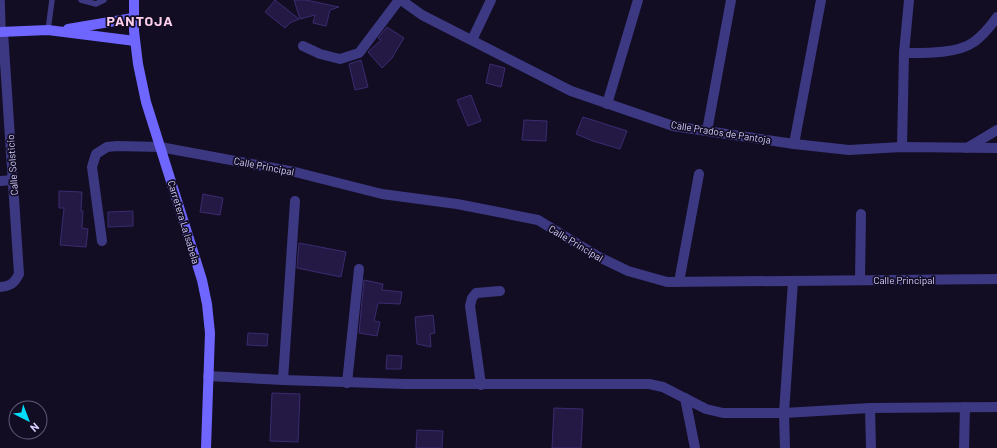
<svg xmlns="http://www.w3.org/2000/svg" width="997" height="448" viewBox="0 0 997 448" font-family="Barlow,sans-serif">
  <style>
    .building { fill: #231944; stroke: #3b2b70 }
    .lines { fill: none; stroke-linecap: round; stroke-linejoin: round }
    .lane { stroke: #3d3882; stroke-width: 5.5 }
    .street { stroke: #3d3882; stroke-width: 10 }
    .secondary { stroke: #6e66ff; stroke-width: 10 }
    .labels { text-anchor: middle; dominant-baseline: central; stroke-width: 3.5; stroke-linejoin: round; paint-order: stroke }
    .street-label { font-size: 10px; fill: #d6cfff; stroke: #120d23 }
    .district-label { font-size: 14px; font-weight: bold; letter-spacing: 1px; fill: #ffd1ed; stroke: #120d23 }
  </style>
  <rect width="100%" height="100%" fill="#120d23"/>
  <!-- building -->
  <g class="building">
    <path d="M275,0L299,19L290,23L285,28L265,12Z"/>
    <path d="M294,0H306L339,7L330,10L326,26L313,23L315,15L300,19Z"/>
    <path d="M387,27L404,38L393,56V57L382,68L368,52L381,40L378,38Z"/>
    <path d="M361,60L368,87L355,90L349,64Z"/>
    <path d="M490,64L505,68L501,87L486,83Z"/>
    <path d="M471,95L481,121L468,126L457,100Z"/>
    <path d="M583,117L627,131L620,149L593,141L576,134Z"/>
    <path d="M524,120L547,121L546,141L522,140Z"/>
    <path d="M59,191L82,192L81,211H83L82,228L88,229L86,247L60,245L64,208H59Z"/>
    <path d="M203,194L223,198L220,215L200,212Z"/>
    <path d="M133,211V226L108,227V212Z"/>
    <path d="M299,243L346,252L341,277L297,268Z"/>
    <path d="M364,280L383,284L382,290L402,292L400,304L378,303L374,321L380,322L377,336L359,333Z"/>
    <path d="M433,315L435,333L430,334L431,347L417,344L415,317Z"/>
    <path d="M248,333L268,334L267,346L247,345Z"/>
    <path d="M387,355L402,356L401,369H386Z"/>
    <path d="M272,393L300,394L298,442L270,441Z"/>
    <path d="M554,408L583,409L581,448H552Z"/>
    <path d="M417,430L443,431L442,448H416Z"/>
  </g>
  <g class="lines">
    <!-- lane -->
    <g class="lane">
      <path d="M2,0L3,32"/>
      <path d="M81,0L96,4L104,0"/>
      <path d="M48,30L52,0"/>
    </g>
    <!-- street -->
    <g class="street">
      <path d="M401,0L422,15L571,91L673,126L794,144L849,150L902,147L997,148"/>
      <path d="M472,40L491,0"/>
      <path d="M303,46L320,54L340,59L359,53L399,0"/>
      <path d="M904,53C924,53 957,54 974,42C983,35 990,27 997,17"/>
      <path d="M607,104L638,0"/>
      <path d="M707,131L731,0"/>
      <path d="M794,144L821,0"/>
      <path d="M902,147L904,53L909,0"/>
      <path d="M967,148L997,130"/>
      <path d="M0,181L13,180"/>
      <path d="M102,241L92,167L96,154L107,147L117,146L160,147L295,172L382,194L457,204L538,220L599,257L628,271L667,282L997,279"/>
      <path d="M860,280L861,214"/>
      <path d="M679,282L699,174"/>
      <path d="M0,287C10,286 14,284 19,274L3,32"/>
      <path d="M208,376L283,380L405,384H649L663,387L706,409L723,413H784L870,408L997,407"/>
      <path d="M283,380L295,201"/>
      <path d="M347,383L359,269"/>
      <path d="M481,385L470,306L472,298L476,293L500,291"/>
      <path d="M685,398L695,448"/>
      <path d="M870,408L871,448"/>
      <path d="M785,448L784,413L793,281"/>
      <path d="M964,448L965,407"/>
    </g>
    <!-- secondary -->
    <g class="secondary">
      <path d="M134,0V31L138,64L146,102L202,280L207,304L210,333L206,448"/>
      <path d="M68,29L133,18"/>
      <path d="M0,32L48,30L135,41"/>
    </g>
  </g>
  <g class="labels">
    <!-- street labels -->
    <g class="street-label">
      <text transform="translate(721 132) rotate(9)">Calle Prados de Pantoja</text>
      <text transform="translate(12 165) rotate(-94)">Calle Solsticio</text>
      <text transform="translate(264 166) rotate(11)">Calle Principal</text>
      <text transform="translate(184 222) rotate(73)">Carretera La Isabela</text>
      <text transform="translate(576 243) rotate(31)">Calle Principal</text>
      <text x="904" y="280">Calle Principal</text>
    </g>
    <!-- district labels -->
    <g class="district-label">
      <text x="140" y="20">PANTOJA</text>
    </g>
  </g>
  <!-- north arrow -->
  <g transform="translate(28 420) rotate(138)"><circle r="19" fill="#120d23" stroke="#605b7b"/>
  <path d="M0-3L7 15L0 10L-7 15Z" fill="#00dbfa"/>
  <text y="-6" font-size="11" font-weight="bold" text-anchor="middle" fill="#d6cfff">N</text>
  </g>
</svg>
